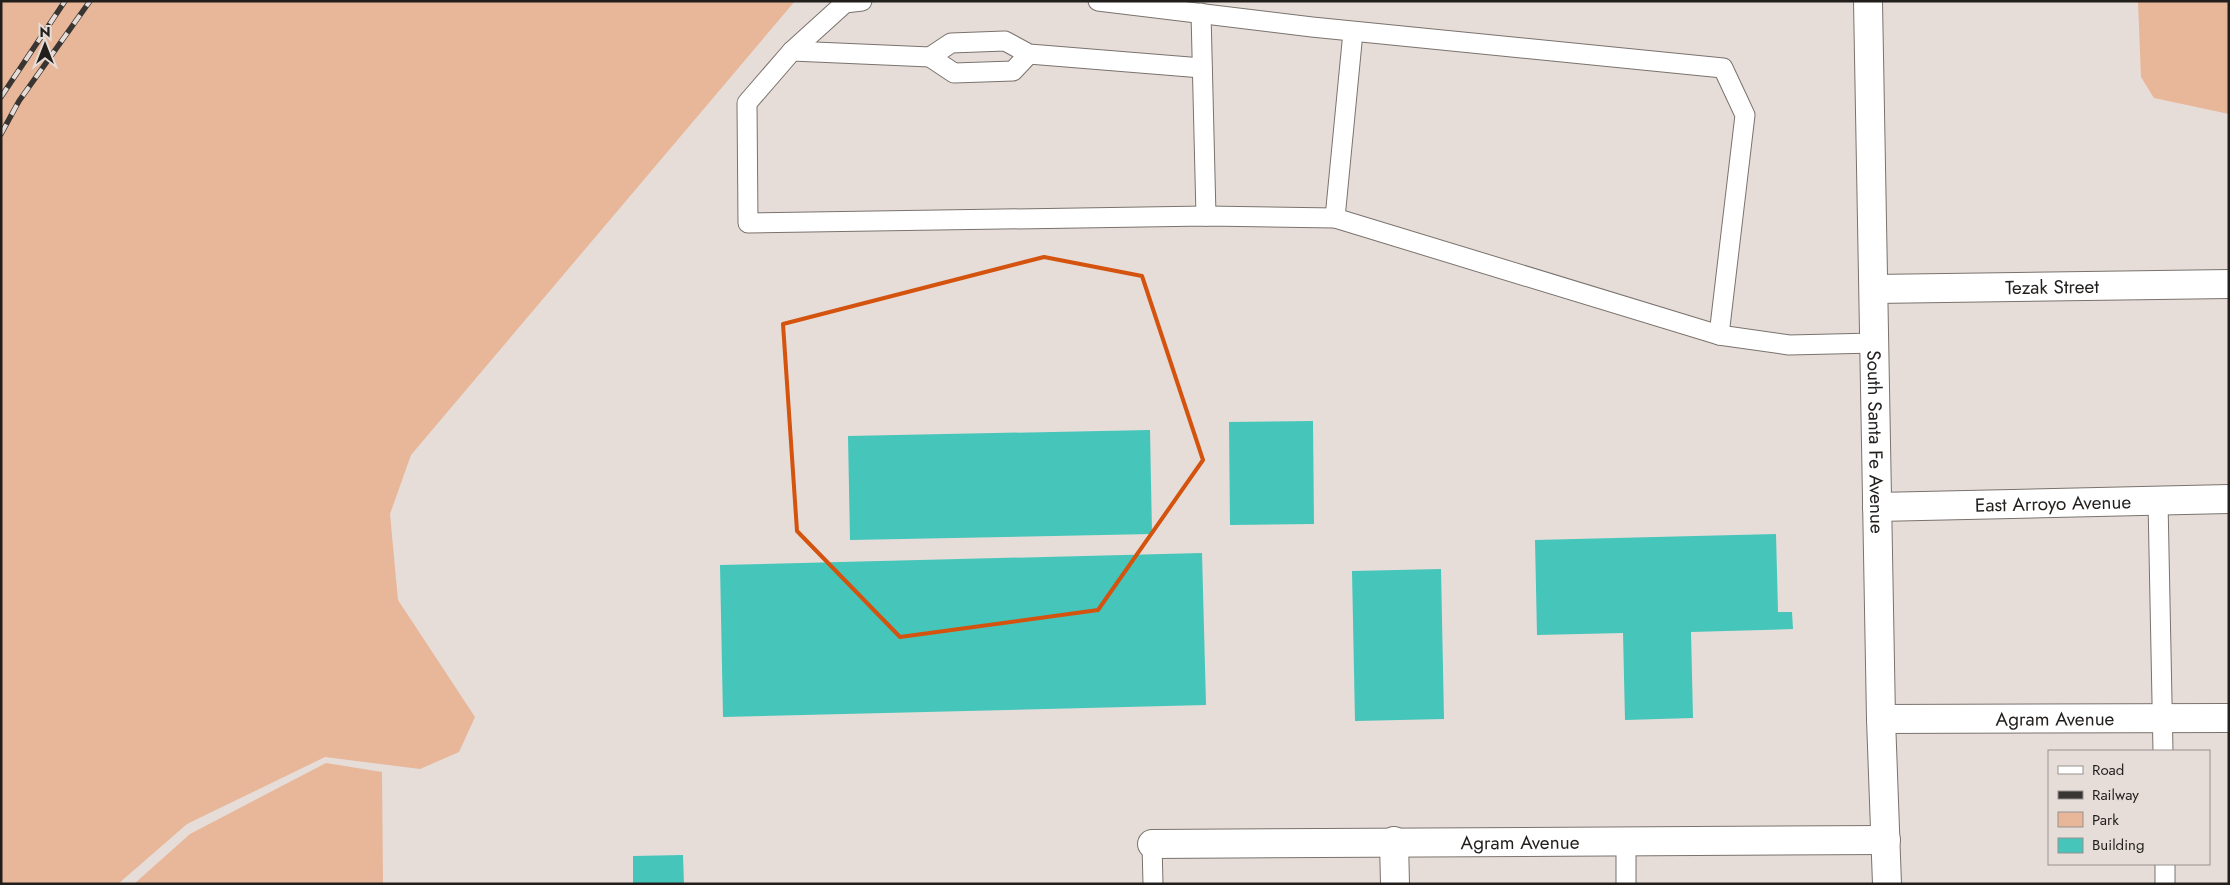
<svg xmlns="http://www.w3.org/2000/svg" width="2230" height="885" viewBox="0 0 2230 885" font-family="Jost,sans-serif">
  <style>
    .green { fill: #e8b699 }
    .building { fill: #46c5ba }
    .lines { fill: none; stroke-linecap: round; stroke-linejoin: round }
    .service-casing { stroke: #7a726d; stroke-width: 21 }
    .minor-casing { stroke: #7a726d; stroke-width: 30 }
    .tertiary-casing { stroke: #7a726d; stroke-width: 30 }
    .service { stroke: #fff; stroke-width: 19 }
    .minor { stroke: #fff; stroke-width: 28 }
    .tertiary { stroke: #fff; stroke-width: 28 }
    .rail-casing { stroke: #383532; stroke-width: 5.5 }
    .rail { stroke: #e6ddd8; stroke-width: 4; stroke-dasharray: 11; stroke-linecap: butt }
    .marked { fill: none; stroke: #d4530e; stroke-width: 4; stroke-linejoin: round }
    .labels { text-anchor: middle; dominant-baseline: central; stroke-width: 4; stroke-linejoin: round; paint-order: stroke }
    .street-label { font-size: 19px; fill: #211e1c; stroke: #e6ddd8 }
  </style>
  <rect width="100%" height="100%" fill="#e6ddd8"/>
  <!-- green -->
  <g class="green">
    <path d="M1,1H795L411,455L390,514L398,600L475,717L459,752L420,769L325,757L187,824L118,884H1Z"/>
    <path d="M2138,1H2229V114L2154,98L2141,77Z"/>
    <path d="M326,763L382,772L383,884H134L190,834Z"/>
  </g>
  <!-- building -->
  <g class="building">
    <path d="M1313,421L1314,524L1230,525L1229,422Z"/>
    <path d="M1150,430L1152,534L850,540L848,436Z"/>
    <path d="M1776,534L1778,612H1792L1793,629L1691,632L1693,718L1625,720L1623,633L1537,635L1535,540Z"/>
    <path d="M1202,553L1206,705L723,717L720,565Z"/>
    <path d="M1441,569L1444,719L1355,721L1352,571Z"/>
    <path d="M683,855L684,884H633V856Z"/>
  </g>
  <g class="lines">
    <defs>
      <g id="service">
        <path d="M862,1L845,3L792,51L747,103L748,223L1206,216L1335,218L1719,335L1789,345L1875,343"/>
        <path d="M1098,1L1312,27L1723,68L1745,115L1719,335"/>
        <path d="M1201,13L1206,216"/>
        <path d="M792,51L930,57"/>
        <path d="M1029,54L1013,71L954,73L930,57L951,43L1005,41L1029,54L1202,68"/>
        <path d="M1335,218L1353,32"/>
        <path d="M2158,501L2163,751"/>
        <path d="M1626,841V884"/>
        <path d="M1152,844L1153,884"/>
        <path d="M2165,864V884"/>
      </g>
      <g id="minor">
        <path id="s1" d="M1874,289L2229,284"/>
        <path id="s2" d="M1877,507L2229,499"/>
        <path id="s3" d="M1881,719L2229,718"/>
        <path d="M1394,841L1395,884"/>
        <path id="s4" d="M1152,844L1886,840"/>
      </g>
      <g id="tertiary">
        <path id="s5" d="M1868,1L1881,719L1887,884"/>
      </g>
    </defs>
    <!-- service casing -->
    <use href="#service" class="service-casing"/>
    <!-- minor casing -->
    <use href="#minor" class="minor-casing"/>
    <!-- tertiary casing -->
    <use href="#tertiary" class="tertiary-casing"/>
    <!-- service -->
    <use href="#service" class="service"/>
    <!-- minor -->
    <use href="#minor" class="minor"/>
    <!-- tertiary -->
    <use href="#tertiary" class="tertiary"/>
    <defs>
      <g id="rail">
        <path d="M1,97L65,1"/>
        <path d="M1,134L19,101L90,1"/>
      </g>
    </defs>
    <!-- rail casing -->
    <use href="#rail" class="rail-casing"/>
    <!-- rail -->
    <use href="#rail" class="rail"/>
  </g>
  <!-- marked area -->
  <path class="marked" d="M1044,257L1142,276L1203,460L1098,610L900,637L797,531L783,324Z"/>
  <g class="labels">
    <!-- street labels -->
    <g class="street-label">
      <text stroke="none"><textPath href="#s1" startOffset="178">Tezak Street</textPath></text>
      <text stroke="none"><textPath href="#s5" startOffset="441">South Santa Fe Avenue</textPath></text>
      <text stroke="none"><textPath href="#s2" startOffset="176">East Arroyo Avenue</textPath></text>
      <text stroke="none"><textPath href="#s3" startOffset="174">Agram Avenue</textPath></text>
      <text stroke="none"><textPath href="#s4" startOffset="368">Agram Avenue</textPath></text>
    </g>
  </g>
  <!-- border -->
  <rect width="2230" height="885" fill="none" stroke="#211e1c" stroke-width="5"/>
  <!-- legend -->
  <rect x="2048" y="750" width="162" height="115" fill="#e6ddd8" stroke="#97918d"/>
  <rect x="2058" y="766" width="25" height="8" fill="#ffffff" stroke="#97918d"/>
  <text x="2092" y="775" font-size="15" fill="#211e1c">Road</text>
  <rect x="2058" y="791" width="25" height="8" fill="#383532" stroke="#97918d"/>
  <text x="2092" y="800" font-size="15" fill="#211e1c">Railway</text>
  <rect x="2058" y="812" width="25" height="15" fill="#e8b699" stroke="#97918d"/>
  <text x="2092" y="825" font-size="15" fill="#211e1c">Park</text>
  <rect x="2058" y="838" width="25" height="15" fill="#46c5ba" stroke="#97918d"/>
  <text x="2092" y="850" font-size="15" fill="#211e1c">Building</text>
  <!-- north arrow -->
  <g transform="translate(45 45)" stroke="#e6ddd8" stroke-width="4" paint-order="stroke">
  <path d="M0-4L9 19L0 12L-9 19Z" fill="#211e1c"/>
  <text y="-8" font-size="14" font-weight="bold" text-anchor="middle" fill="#211e1c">N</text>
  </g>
</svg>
